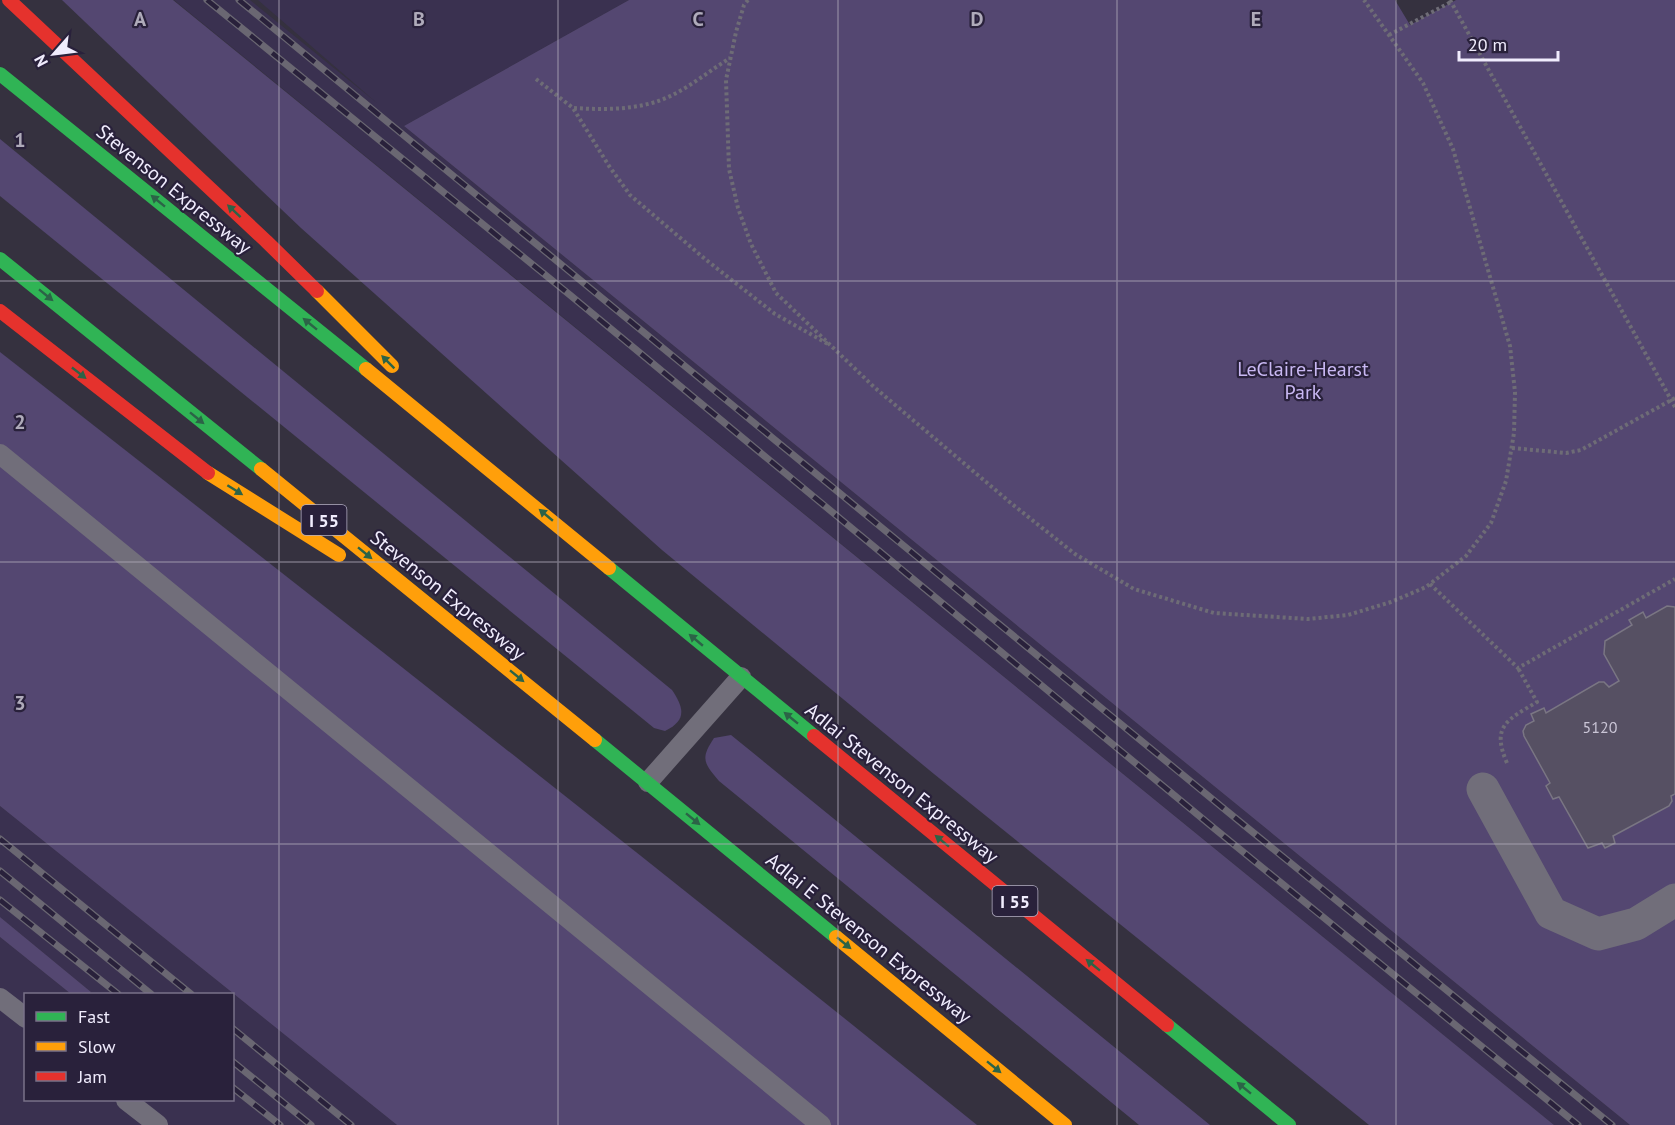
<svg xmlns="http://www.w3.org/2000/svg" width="1675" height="1125" viewBox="0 0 1675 1125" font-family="'PT Sans',sans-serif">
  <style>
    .built { fill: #3a3150 }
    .green { fill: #544771 }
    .building { fill: #565063; stroke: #7a7683; stroke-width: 1.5 }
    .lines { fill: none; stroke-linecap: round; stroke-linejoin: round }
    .path { stroke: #6e6c76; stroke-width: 4; stroke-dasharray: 3 3; stroke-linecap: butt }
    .lane { stroke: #716e7a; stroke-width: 20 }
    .street { stroke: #716e7a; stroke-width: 33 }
    .fast { stroke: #30b455; stroke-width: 14 }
    .slow { stroke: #ff9f0a; stroke-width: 14 }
    .jam { stroke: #e5322d; stroke-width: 14 }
    .rail-casing { stroke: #6a6772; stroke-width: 7 }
    .rail { stroke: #29213b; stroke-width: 4.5; stroke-dasharray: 14; stroke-linecap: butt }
    .oneway { fill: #2c6347 }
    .grid { fill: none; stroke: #afabba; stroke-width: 1.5; stroke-opacity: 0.55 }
    .labels { text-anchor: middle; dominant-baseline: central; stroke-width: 4.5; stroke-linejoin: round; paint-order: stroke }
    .number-label { font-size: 16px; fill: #cac5d6 }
    .shield { fill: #29213b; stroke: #b4afc3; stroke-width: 1.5 }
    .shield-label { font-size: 18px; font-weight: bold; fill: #f0ecfd }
    .street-label { font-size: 20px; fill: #f0ecfd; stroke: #29213b }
    .park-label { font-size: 20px; fill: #c9b8f3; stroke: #29213b }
    .grid-label { font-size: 20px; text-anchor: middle; font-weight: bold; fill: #afabba; stroke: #29213b; stroke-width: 4.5; stroke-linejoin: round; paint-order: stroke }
  </style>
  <rect width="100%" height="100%" fill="#35313f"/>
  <!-- built -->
  <g class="built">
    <path d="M174,0H250L377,103L258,0H629L404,126L1630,1125H1554Z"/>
    <path d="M0,806L397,1125H0V937L71,994H26V1100H232V994H89L91,992L0,917Z"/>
  </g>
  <!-- green -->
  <g class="green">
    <path d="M62,0H173L1554,1125H1369L934,774L662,550L301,228Z"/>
    <path d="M629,0H1395L1410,25L1456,0H1675V1125H1630L404,126Z"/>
    <path d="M0,139L672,690C684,708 687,720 665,731L654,728L0,196Z"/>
    <path d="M0,352C327,608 654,864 977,1125H397L0,806Z"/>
    <path d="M731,735L1210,1125H1139L719,781C704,763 700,759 714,738Z"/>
    <path d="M0,917L91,992L89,994H71L0,937Z"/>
  </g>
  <!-- building -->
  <path class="building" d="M1667,606L1675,607V794L1671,796L1672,801L1669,806L1613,836L1615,843L1605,848L1602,843L1588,848L1559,797L1553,799L1546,786L1550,783L1524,736L1523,731L1526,725L1534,721L1531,714L1544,708L1546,713L1599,682H1604L1609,687L1619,681L1604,654L1605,641L1632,625L1629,620L1643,612L1646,618Z"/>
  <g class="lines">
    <!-- path -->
    <g class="path">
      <path d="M748,0L744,5L736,32L726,80L729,169L738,208L751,244L776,293L874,387L1012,504L1075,554L1134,589L1214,613L1308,619L1348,615L1391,602L1426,587L1466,556L1491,523L1506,481L1514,433L1515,392L1510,346L1453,149L1423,83L1364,0"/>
      <path d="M1450,0L1675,407"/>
      <path d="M1389,35L1451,2"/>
      <path d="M536,79L573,108L609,166L630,195L705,259L775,314L828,344"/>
      <path d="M574,108C605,110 638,110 666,98C689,88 709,71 730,58"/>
      <path d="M1512,448L1566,453L1581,450L1675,398"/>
      <path d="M1430,584L1518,668L1675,579"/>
      <path d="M1507,763C1491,726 1507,720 1537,702L1518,668"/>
    </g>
    <!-- lane -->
    <g class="lane">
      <path d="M0,454L821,1125"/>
      <path d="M648,782L741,677"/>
      <path d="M0,998L26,1018"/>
      <path d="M126,1100L158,1125"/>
    </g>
    <!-- street -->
    <path class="street" d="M1483,789L1551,913L1598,934L1636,924L1675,900"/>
    <!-- fast -->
    <g class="fast">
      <path d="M0,74L366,369"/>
      <path d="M0,259L261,469"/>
      <path d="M609,568L814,736"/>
      <path d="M595,740L836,937"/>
      <path d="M1167,1025L1289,1125"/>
    </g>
    <!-- slow -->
    <g class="slow">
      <path d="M317,291L392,366"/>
      <path d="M366,369L609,568"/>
      <path d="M261,469L595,740"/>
      <path d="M208,473L339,555"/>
      <path d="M836,937L1065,1125"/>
    </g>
    <!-- jam -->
    <g class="jam">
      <path d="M9,0L266,241L317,291"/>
      <path d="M0,311L208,473"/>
      <path d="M814,736L1167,1025"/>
    </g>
    <defs>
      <g id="rail">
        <path d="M207,0L570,295L1215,829L1578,1125"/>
        <path d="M239,0L1228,812L1612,1125"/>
        <path d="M0,839L191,994"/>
        <path d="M0,871L151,994"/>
        <path d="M0,900L118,994"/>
        <path d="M232,1028L351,1125"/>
        <path d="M232,1061L311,1125"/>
        <path d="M232,1087L280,1125"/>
      </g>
    </defs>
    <!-- rail casing -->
    <use href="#rail" class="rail-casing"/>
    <!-- rail -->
    <use href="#rail" class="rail"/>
  </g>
  <!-- one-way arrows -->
  <defs><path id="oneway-solid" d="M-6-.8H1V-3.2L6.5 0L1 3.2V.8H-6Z" transform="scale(1.5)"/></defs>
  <g class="oneway">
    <use href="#oneway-solid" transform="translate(158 201) rotate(-141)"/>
    <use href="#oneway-solid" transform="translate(234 211) rotate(-137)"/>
    <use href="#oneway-solid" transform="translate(46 295) rotate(39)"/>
    <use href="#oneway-solid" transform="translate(310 324) rotate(-141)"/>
    <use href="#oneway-solid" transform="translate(388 362) rotate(-135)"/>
    <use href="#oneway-solid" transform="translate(79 373) rotate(38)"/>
    <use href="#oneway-solid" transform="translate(197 418) rotate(39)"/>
    <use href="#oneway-solid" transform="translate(235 490) rotate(32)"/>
    <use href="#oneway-solid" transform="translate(546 515) rotate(-140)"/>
    <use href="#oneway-solid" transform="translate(365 553) rotate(39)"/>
    <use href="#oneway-solid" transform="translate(696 640) rotate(-140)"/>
    <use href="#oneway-solid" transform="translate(517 676) rotate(39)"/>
    <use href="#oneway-solid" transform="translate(791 718) rotate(-141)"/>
    <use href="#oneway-solid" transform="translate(693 819) rotate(39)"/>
    <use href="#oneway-solid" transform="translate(942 841) rotate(-141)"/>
    <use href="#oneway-solid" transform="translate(844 943) rotate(39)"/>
    <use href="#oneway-solid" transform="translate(1093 965) rotate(-141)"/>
    <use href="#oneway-solid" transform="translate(994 1067) rotate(39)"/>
    <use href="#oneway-solid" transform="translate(1244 1088) rotate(-141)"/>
  </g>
  <!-- grid -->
  <path class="grid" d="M279,0V1125M558,0V1125M838,0V1125M1117,0V1125M1396,0V1125M0,281H1675M0,562H1675M0,844H1675"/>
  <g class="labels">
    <!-- number labels -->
    <g class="number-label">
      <text x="1600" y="727">5120</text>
    </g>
    <!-- shield labels -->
    <g class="shield">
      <rect x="301.5" y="505" width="45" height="30" rx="4.5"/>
      <rect x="992.5" y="886" width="45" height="30" rx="4.5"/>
    </g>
    <g class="shield-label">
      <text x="324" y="520">I 55</text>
      <text x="1015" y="901">I 55</text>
    </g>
    <!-- street labels -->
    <g class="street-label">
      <text transform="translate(174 189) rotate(39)">Stevenson Expressway</text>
      <text transform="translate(448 595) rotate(39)">Stevenson Expressway</text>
      <text transform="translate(902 783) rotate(39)">Adlai Stevenson Expressway</text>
      <text transform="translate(869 938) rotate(39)">Adlai E Stevenson Expressway</text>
    </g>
    <!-- park labels -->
    <g class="park-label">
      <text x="1303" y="369">LeClaire-Hearst<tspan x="1303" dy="23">Park</tspan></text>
    </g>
  </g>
  <g class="grid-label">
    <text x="140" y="26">A</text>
    <text x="419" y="26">B</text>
    <text x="698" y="26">C</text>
    <text x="977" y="26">D</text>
    <text x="1256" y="26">E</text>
    <text x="20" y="147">1</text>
    <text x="20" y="429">2</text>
    <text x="20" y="710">3</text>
  </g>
  <!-- legend -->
  <rect x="24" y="993" width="210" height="108" fill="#29213b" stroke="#797289" stroke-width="1.5"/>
  <rect x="36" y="1012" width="30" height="9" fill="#30b455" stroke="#797289" stroke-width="1.5"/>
  <text x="78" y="1023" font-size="18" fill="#f0ecfd">Fast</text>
  <rect x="36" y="1042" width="30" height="9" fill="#ff9f0a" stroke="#797289" stroke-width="1.5"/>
  <text x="78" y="1053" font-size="18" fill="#f0ecfd">Slow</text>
  <rect x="36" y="1072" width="30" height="9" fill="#e5322d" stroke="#797289" stroke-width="1.5"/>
  <text x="78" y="1083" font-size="18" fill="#f0ecfd">Jam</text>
  <!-- north arrow -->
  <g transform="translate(54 54) rotate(242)" stroke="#29213b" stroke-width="4.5" paint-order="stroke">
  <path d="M0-4.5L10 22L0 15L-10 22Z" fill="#f0ecfd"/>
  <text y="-9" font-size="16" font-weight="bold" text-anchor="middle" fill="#f0ecfd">N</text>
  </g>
  <!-- scale -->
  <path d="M1459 51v9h99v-9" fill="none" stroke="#f0ecfd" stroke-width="3"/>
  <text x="1468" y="51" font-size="18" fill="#f0ecfd" stroke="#29213b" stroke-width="4.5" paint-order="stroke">20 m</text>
</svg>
